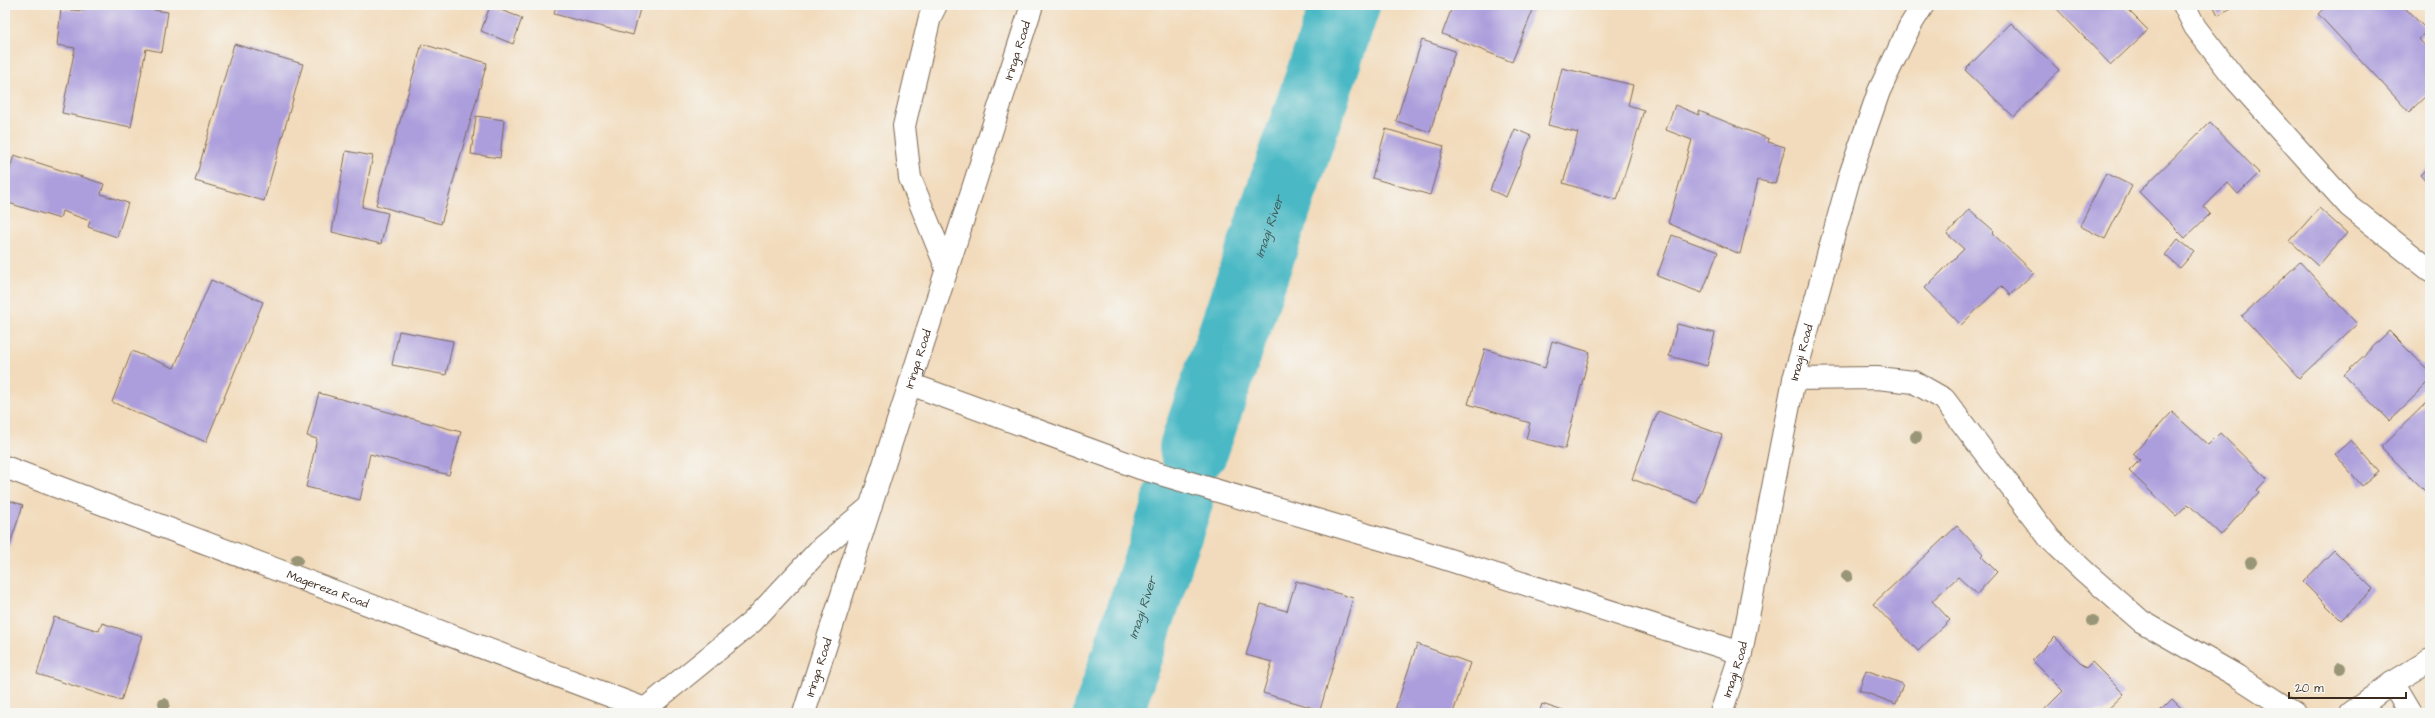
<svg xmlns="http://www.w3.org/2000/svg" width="2435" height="718" viewBox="0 0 2435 718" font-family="'Architects Daughter',sans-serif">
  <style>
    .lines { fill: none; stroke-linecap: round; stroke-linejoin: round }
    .river { stroke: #4cb9c5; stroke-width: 70 }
    .building { fill: #ac9edc }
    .minor-casing { stroke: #7b6855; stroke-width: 24 }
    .trunk-casing { stroke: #7b6855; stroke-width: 24 }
    .minor { stroke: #fff; stroke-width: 22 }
    .trunk { stroke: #fff; stroke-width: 22 }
    .tree { fill: #999577 }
    .labels { text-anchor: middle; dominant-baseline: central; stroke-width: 3; stroke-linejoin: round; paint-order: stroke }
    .street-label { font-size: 12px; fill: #3b2a1e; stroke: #f6f6f2 }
    .water-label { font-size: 13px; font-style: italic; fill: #415c58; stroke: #f6f6f2 }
  </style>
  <rect width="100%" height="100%" fill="#f6f6f2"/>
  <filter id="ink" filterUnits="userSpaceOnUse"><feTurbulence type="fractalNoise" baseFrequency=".025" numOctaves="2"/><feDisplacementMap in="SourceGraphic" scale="8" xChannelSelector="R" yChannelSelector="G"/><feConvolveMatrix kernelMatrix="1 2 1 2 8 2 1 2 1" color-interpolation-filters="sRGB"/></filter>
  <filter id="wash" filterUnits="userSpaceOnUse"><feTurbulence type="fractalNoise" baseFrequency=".012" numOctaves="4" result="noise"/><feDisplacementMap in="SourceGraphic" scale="16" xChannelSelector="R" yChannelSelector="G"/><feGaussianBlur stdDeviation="0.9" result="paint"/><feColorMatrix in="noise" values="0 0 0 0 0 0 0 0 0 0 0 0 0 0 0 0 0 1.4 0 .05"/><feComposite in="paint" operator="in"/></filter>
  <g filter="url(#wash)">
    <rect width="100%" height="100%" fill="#f2dbbc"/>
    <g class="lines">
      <!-- river -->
      <g class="river">
        <path id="s1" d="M1194,448L1345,5"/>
        <path id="s2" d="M1108,713L1178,501"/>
      </g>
    </g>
    <g id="blocks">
      <!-- building -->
      <g class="building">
        <path d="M84,5H148L155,7L154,10L168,12L162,52L146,49L131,127L62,113L75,48L57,45L61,9L83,11Z"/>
        <path d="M556,5H641L633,35L554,14Z"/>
        <path d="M1453,5H1535L1512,62L1442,34Z"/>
        <path d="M2053,5H2123L2148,30L2111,65Z"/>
        <path d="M2213,5H2237L2218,15Z"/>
        <path d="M2327,5H2402L2427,30L2419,39L2430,51V92L2409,112L2318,14Z"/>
        <path d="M490,6L522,18L513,44L481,31Z"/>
        <path d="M2011,23L2059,70L2014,117L1965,70Z"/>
        <path d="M1422,40L1455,51L1430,132L1396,121Z"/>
        <path d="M234,44L303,64L264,201L195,181Z"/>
        <path d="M422,44L487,63L441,224L376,205Z"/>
        <path d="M1562,68L1633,85L1628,105L1644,110L1617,200L1563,183L1578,133L1548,125Z"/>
        <path d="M1675,105L1699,115V111L1769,139L1768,142L1785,147L1775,184L1758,180L1740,254L1668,223L1692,140L1666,130Z"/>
        <path d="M476,116L504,120L500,158L471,154Z"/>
        <path d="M2210,122L2259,173L2238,194L2228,183L2204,207L2210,214L2185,238L2139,192Z"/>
        <path d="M1386,129L1444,146L1430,195L1372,178Z"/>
        <path d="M1515,129L1531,136L1506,197L1490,190Z"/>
        <path d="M346,151L373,156L362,207L388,213L381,244L332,232Z"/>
        <path d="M14,155L104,184L101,194L128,203L117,237L88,227L90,221L62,211L60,219L5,202V185Z"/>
        <path d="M2430,165V186L2420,175Z"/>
        <path d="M2106,173L2132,186L2105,239L2080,226Z"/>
        <path d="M2319,208L2347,233L2318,266L2290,241Z"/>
        <path d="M1969,209L1994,231L1992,233L2034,273L2010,295L2001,286L1961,325L1925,288L1964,249L1947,234Z"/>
        <path d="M1672,235L1718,252L1702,293L1657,276Z"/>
        <path d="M2178,239L2194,252L2180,268L2165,255Z"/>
        <path d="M2300,262L2357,324L2299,378L2242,316Z"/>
        <path d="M211,280L263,302L206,442L112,402L132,351L174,368Z"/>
        <path d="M1677,324L1715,333L1707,366L1669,356Z"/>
        <path d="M399,331L453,341L446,375L392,365Z"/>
        <path d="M2389,331L2430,372V381L2389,421L2344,375Z"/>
        <path d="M1552,341L1590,352L1565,449L1526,439L1530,423L1468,404L1485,349L1545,368Z"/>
        <path d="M319,393L461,432L449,475L370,454L360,500L306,487L317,439L307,436Z"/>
        <path d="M2430,399V496L2381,447Z"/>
        <path d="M1658,411L1722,435L1697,503L1632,479Z"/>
        <path d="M2172,412L2208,445L2220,433L2267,479L2257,490L2259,492L2221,535L2188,504L2176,516L2129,471L2140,460L2133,454Z"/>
        <path d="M2351,440L2379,472L2362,486L2335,454Z"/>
        <path d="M5,499L23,505L5,559Z"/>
        <path d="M1957,526L1983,554L1981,556L1997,572L1977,594L1958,577L1932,601L1950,620L1918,651L1873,604Z"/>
        <path d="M2334,550L2373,589L2341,620L2303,582Z"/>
        <path d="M1296,581L1353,598L1320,710L1263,693L1272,662L1246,655L1261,604L1287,611Z"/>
        <path d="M54,617L99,631L102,623L142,636L121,701L37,674Z"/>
        <path d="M2055,637L2086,668L2092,662L2124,694L2104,713H2041L2063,691L2032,660Z"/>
        <path d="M1417,644L1470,663L1453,713H1394Z"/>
        <path d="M1866,670L1903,684L1896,704L1859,690Z"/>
        <path d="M2172,699L2186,713H2158Z"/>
        <path d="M1542,704L1569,713H1539Z"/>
      </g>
    </g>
  </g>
  <g filter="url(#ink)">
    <use href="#blocks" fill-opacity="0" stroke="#7b6855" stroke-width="1"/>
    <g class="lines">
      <defs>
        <g id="minor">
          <path d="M936,5L930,17L904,126L910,178L947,269"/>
          <path d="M2184,5L2195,27L2236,80L2349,206L2430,270"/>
          <path d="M1794,379L1877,378L1914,382L1944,399L2050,539L2084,571L2141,621L2237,676L2294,713"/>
          <path d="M910,384L1140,468L1415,549L1741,653"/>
          <path id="s3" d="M5,467L645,709L648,713"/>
          <path d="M2392,683L2410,713"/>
          <path d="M645,709L752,622L822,547L871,506"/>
          <path id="s4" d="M1721,713L1741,653L1794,379L1850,175L1879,91L1910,26L1923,5"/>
          <path d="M2351,713L2392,683L2430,660"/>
        </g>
        <g id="trunk">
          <path id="s5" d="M804,713L1032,5"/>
        </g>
      </defs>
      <!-- minor casing -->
      <use href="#minor" class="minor-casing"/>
      <!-- trunk casing -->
      <use href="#trunk" class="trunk-casing"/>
      <!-- minor -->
      <use href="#minor" class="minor"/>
      <!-- trunk -->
      <use href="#trunk" class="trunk"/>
    </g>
    <!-- trees -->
    <g class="tree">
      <circle cx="1916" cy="437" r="6"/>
      <circle cx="297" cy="560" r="6"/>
      <circle cx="2251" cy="562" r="6"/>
      <circle cx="1847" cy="576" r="6"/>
      <circle cx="2093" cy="621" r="6"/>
      <circle cx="2340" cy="668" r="6"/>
      <circle cx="164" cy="704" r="6"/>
    </g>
  </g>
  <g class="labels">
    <!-- street labels -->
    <g class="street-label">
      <text stroke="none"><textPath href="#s5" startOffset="696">Iringa Road</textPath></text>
      <text stroke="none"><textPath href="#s4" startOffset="370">Imagi Road</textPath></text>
      <text stroke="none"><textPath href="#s5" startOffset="372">Iringa Road</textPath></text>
      <text stroke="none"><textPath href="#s3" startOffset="345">Magereza Road</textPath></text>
      <text stroke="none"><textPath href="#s5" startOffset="48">Iringa Road</textPath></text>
      <text stroke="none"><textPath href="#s4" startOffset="46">Imagi Road</textPath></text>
    </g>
    <!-- water labels -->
    <g class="water-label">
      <text stroke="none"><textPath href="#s1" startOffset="234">Imagi River</textPath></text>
      <text stroke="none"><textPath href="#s2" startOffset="111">Imagi River</textPath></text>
    </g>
  </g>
  <!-- margin -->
  <rect width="2435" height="718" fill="none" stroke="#f6f6f2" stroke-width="20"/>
  <!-- scale -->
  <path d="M2289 692v6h117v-6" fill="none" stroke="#3b2a1e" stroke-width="2"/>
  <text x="2295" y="692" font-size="12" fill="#3b2a1e" stroke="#f6f6f2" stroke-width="3" paint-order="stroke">20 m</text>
</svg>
